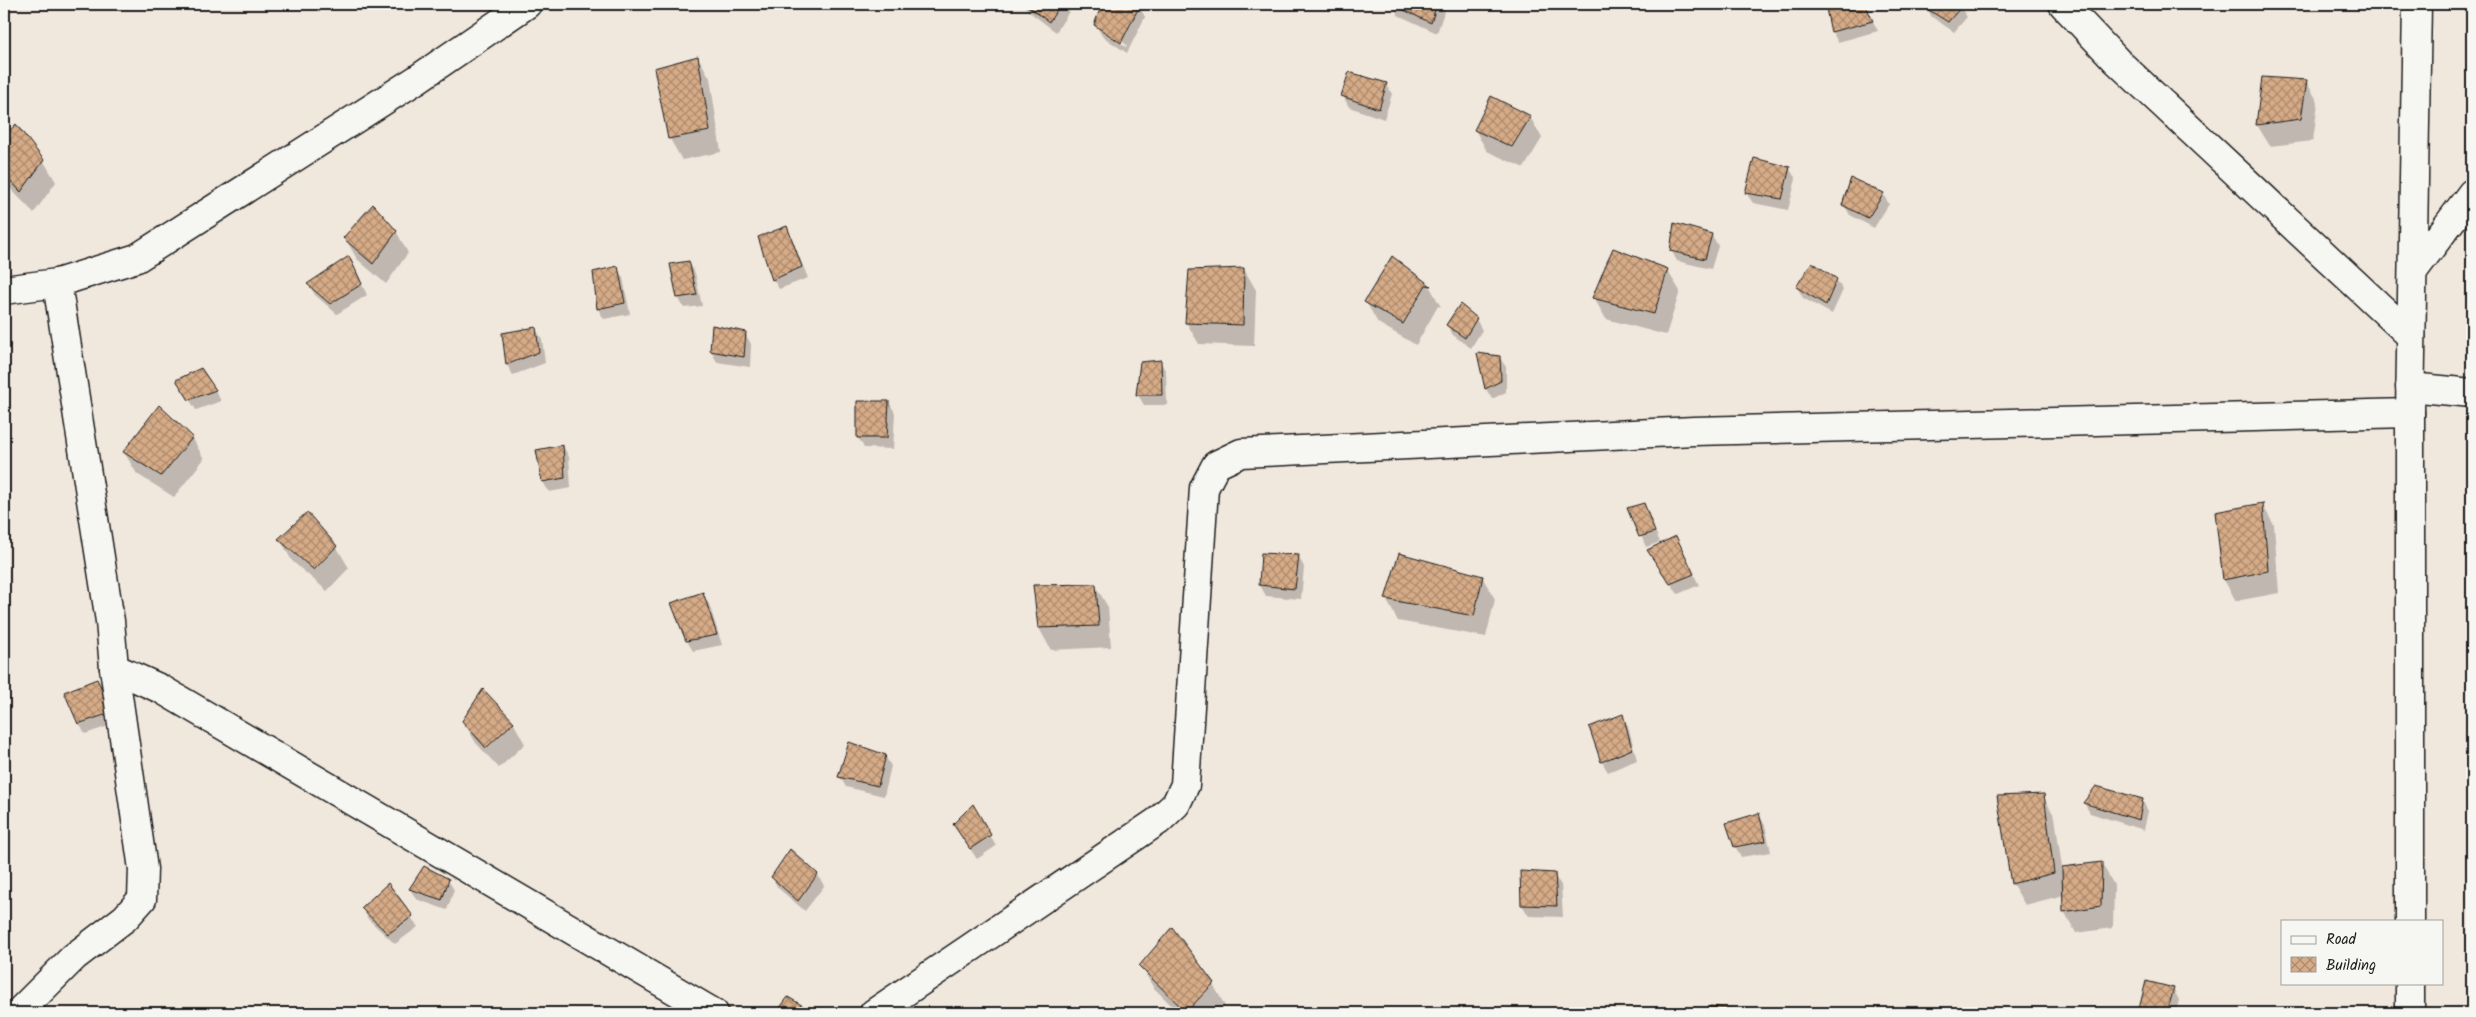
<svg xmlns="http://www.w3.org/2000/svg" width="2476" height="1017" viewBox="0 0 2476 1017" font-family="Kalam,sans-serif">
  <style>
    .shadow { fill: #0003; fill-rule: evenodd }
    .building { fill: url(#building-cross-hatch); stroke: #1c1c1c }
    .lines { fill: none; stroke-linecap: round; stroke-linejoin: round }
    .minor-casing { stroke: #1c1c1c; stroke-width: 31 }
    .minor { stroke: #f6f6f2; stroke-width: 28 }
  </style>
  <defs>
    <pattern id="building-cross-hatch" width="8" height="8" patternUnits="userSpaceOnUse" patternTransform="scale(1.25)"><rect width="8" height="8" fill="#d6ab87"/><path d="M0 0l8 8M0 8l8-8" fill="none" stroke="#ad8a6e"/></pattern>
  </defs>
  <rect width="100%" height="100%" fill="#f0e7dd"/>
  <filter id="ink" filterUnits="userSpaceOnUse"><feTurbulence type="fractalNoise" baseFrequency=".02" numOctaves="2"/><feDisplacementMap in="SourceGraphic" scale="10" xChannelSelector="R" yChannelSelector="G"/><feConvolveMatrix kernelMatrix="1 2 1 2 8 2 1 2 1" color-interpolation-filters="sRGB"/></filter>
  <g filter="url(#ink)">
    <!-- shadow -->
    <g class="shadow">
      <path d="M1024,4H1070L1072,7L1056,32L1028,11Z"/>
      <path d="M1103,4H1135L1139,6L1145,17L1127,53L1102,36L1096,25ZM1102,28L1127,45L1126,47L1102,31Z"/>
      <path d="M1392,4H1442L1445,9L1437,33L1398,15Z"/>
      <path d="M1827,4H1864L1878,31L1838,42L1832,32Z"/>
      <path d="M1928,4H1958L1967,17L1954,32L1932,17L1926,7Z"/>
      <path d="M698,57L710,78L721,152L682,160L670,139L656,68Z"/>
      <path d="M2263,78L2306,81L2318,102L2313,141L2270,146L2257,125Z"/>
      <path d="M1386,84L1392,94L1384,119L1349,107L1343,96Z"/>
      <path d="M1530,117L1542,138L1524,168L1487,151L1475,130Z"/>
      <path d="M16,126L43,160L56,182L34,213L4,182V139Z"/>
      <path d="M1789,168L1796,179L1788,210L1753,203L1746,193Z"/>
      <path d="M1883,194L1889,204L1874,228L1850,215L1844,205Z"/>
      <path d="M787,227L808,278L779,289L773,279Z"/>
      <path d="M396,231L408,253L386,284L357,259L345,238Z"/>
      <path d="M1712,235L1718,246L1711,269L1677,261L1671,250Z"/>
      <path d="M349,257L367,295L337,314L315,295L309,285Z"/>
      <path d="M1393,258L1430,287L1441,307L1438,306L1416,345L1378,323L1366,302Z"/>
      <path d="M689,262L695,273L702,306L684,308L678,297Z"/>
      <path d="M617,267L623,278L630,314L604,319L598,309Z"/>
      <path d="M1244,269L1256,290L1254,346L1199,344L1186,322Z"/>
      <path d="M1667,270L1680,291L1666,335L1606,319L1594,298Z"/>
      <path d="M1836,280L1843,290L1832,314L1803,298L1797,287Z"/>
      <path d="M1476,319L1482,330L1471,348L1453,335L1447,325Z"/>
      <path d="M535,328L542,339L545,363L513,375L507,365L503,334Z"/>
      <path d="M745,333L751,344L750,367L717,362L711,351Z"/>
      <path d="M1479,354L1499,357L1506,367V392L1492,399L1486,389Z"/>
      <path d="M1160,361L1166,372L1167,405H1144L1138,395Z"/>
      <path d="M215,390L221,401L196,410L184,391Z"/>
      <path d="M889,402L895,413L893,449L864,448L858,437Z"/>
      <path d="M192,437L204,459L174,497L137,474L124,452Z"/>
      <path d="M563,446L569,457L571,488L549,492L543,482L537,451Z"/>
      <path d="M1643,504L1660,542L1646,547L1629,508Z"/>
      <path d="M2262,504L2274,525L2279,593L2236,601L2224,580Z"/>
      <path d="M280,539L336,546L349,568L327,591L292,561Z"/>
      <path d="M1681,548L1699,585L1678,594L1655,561Z"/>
      <path d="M1400,555L1482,577L1495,599L1486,637L1398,621L1386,599Z"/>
      <path d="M1298,556L1304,567L1301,599L1266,596L1260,585Z"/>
      <path d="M1095,585L1108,607L1111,647L1051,650L1039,628L1035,587Z"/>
      <path d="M703,594L709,604L722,645L693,651L687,641Z"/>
      <path d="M4,646L8,655L4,656Z"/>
      <path d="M97,680L118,723L85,734L79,723Z"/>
      <path d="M1622,716L1628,726L1637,760L1608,772L1602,762Z"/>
      <path d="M463,721L513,722L525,744L499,768L476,743Z"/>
      <path d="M885,756L891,766L884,796L846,787L840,777Z"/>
      <path d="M2043,796L2055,817L2062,868L2102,864L2114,885L2113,928L2076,933L2064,911V895L2025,905L2012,883Z"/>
      <path d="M2142,800L2148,811L2144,830L2090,813L2084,803Z"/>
      <path d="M972,806L996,846L977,859L960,834Z"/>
      <path d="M1759,815L1765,825L1771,852L1741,857L1735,846Z"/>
      <path d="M790,851L818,875L824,886L805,911L778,888L772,877Z"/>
      <path d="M1554,875L1561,885L1563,917L1529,916L1522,905Z"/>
      <path d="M448,880L454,890L447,910L416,899L410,889Z"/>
      <path d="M388,885L418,927L395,944L368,919L362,908Z"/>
      <path d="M1141,966L1213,984L1225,1006L1218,1013H1179L1153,987Z"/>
      <path d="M2173,989L2179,1000L2176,1013H2143L2140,1008Z"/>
    </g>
    <!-- building -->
    <g class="building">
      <path d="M1025,4H1061L1049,22Z"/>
      <path d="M1102,4L1140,5L1121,43L1094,25Z"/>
      <path d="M1391,4H1437L1431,23Z"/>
      <path d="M1825,4H1865L1873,21L1831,32Z"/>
      <path d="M1927,4H1959L1962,6L1948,22L1924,7Z"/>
      <path d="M698,56L710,131L668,139L654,68Z"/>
      <path d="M1349,72L1387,83L1379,109L1341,96Z"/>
      <path d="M2262,77L2307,80L2301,119L2256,125Z"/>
      <path d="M1491,96L1531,116L1512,147L1474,130Z"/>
      <path d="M16,124L44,160L21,192L4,174V137Z"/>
      <path d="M1754,158L1790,167L1782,199L1745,193Z"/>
      <path d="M1851,178L1884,193L1868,218L1842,205Z"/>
      <path d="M373,204L397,231L373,264L343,238Z"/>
      <path d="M1674,223L1712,234L1705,259L1670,251Z"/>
      <path d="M787,226L802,267L772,280L758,237Z"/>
      <path d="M1613,248L1668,269L1654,314L1592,298Z"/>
      <path d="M349,256L362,284L330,304L307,284Z"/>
      <path d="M1392,256L1431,286L1426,285L1403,324L1364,302Z"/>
      <path d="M689,261L697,295L677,298L670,264Z"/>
      <path d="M1812,262L1837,279L1826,305L1796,287Z"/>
      <path d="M618,266L625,303L597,309L593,272Z"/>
      <path d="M1244,268L1243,325L1185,323L1189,270Z"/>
      <path d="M1460,304L1477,318L1465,338L1446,325Z"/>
      <path d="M712,325L746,332L744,357L710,351Z"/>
      <path d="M536,327L539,352L506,365L502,333Z"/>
      <path d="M1477,353L1500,356L1501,381L1485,389Z"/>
      <path d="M1161,360L1162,395H1136L1140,362Z"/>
      <path d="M201,368L216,390L189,400L176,380Z"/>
      <path d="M857,401H889L887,438H857Z"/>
      <path d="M159,405L193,437L161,476L123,452Z"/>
      <path d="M563,445L565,478L542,482L536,450Z"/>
      <path d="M1644,503L1655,532L1639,537L1627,508Z"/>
      <path d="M2263,503L2268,571L2223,580L2215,512Z"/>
      <path d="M307,512L337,546L314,570L278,539Z"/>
      <path d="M1676,536L1694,574L1670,584L1647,550Z"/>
      <path d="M1261,553L1299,555L1295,589L1259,585Z"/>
      <path d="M1399,553L1483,576L1474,616L1385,599Z"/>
      <path d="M1096,584L1099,626L1038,628L1033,585Z"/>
      <path d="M703,592L717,635L686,641L671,603Z"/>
      <path d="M97,679L113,712L78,724L64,692Z"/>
      <path d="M483,689L514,722L486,748L462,721Z"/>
      <path d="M1623,714L1632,749L1601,762L1589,727Z"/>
      <path d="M849,742L886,755L878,786L838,777Z"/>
      <path d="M2096,786L2143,799L2139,820L2083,803Z"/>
      <path d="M2044,794L2054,873L2011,884L1997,796Z"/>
      <path d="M973,804L991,835L970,849L953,824Z"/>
      <path d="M1759,813L1766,841L1734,847L1726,823Z"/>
      <path d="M790,849L818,874L798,901L771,877Z"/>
      <path d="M2102,862L2101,906L2063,912L2062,867Z"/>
      <path d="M424,866L449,879L442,900L409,889Z"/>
      <path d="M1520,871L1555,873L1557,906L1521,905Z"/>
      <path d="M388,883L413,916L388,934L361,908Z"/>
      <path d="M1172,927L1214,983L1186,1012L1139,966Z"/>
      <path d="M2146,981L2174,988L2167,1013L2139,1009Z"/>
      <path d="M788,997L810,1010L808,1013H776Z"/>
      <path d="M1710,1006L1740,1010V1013H1708Z"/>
    </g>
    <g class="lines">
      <defs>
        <g id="minor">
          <path d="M2063,4L2117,61L2411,336"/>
          <path d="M2414,270L2472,193"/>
          <path d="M57,283L110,621L114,668L161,689L714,1013"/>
          <path d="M4,290L57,283L137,258L416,80L527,4"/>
          <path d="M2410,387L2472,393"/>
          <path d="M2410,921V413L2417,4"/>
          <path d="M2410,983V1013"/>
          <path d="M18,1013L74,957L125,918L142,899L143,869L114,668"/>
          <path d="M874,1013L1158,821L1176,804L1185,785L1204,488L1216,465L1241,453L1694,431L2410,413"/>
        </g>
      </defs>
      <!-- minor casing -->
      <use href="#minor" class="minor-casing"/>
      <!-- minor -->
      <use href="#minor" class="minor"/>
    </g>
  </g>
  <!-- margin -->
  <rect width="2476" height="1017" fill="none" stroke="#f6f6f2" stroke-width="20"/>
  <rect x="10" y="10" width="2456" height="997" fill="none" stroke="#1c1c1c" stroke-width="2" filter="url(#ink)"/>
  <!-- legend -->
  <rect x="2281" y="920" width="162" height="65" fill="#f6f6f2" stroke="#9f9f9c"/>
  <rect x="2291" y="936" width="25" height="8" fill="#f6f6f2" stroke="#9f9f9c"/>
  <text x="2326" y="944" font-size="15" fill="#1c1c1c">Road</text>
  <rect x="2291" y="957" width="25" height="15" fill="url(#building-cross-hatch)" stroke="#9f9f9c"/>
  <text x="2326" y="970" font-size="15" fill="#1c1c1c">Building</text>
</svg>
